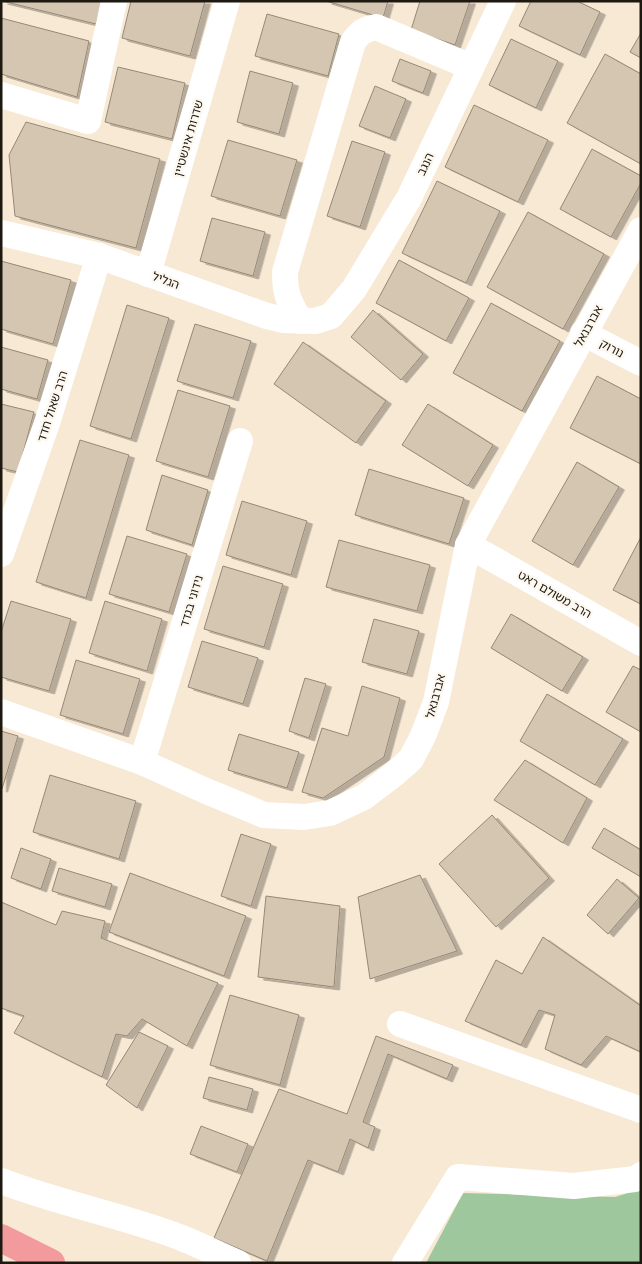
<svg xmlns="http://www.w3.org/2000/svg" width="642" height="1264" viewBox="0 0 642 1264" font-family="'PT Sans','Noto Sans Hebrew',sans-serif">
  <style>
    .green { fill: #9fc79d }
    .building { fill: #d4c6b1; stroke: #968875; filter: url(#shadow) }
    .lines { fill: none; stroke-linecap: round; stroke-linejoin: round }
    .minor { stroke: #fff; stroke-width: 26 }
    .highway { stroke: #f39a9c; stroke-width: 28 }
    .labels { text-anchor: middle; dominant-baseline: central; stroke-width: 4.5; stroke-linejoin: round; paint-order: stroke }
    .street-label { font-size: 12px; fill: #1d1810; stroke: #fdf8ef }
  </style>
  <defs>
    <filter id="shadow"><feDropShadow dx="5.5" dy="3" stdDeviation="0" flood-color="#0004"/></filter>
  </defs>
  <rect width="100%" height="100%" fill="#f8e9d4"/>
  <!-- green -->
  <path class="green" d="M641,1189V1263H426L463,1193L615,1197Z"/>
  <!-- building -->
  <g class="building">
    <path d="M2,1H102L96,24Z"/>
    <path d="M131,1H205L190,56L122,38Z"/>
    <path d="M326,1H388L383,18Z"/>
    <path d="M420,1H470L455,45L411,30Z"/>
    <path d="M531,1H577L600,12L580,55L519,26Z"/>
    <path d="M267,14L339,34L328,76L255,56Z"/>
    <path d="M1,18L89,41L77,97L1,74Z"/>
    <path d="M641,33V58L630,52Z"/>
    <path d="M511,39L558,61L536,108L489,85Z"/>
    <path d="M605,54L641,74V164L567,123Z"/>
    <path d="M400,59L431,71L423,93L392,81Z"/>
    <path d="M118,67L185,83L172,139L105,122Z"/>
    <path d="M250,71L293,83L279,134L237,122Z"/>
    <path d="M375,86L406,99L390,138L359,126Z"/>
    <path d="M474,105L548,140L518,202L445,167Z"/>
    <path d="M26,122L160,159L136,248L15,216L9,155Z"/>
    <path d="M228,140L297,160L280,216L211,196Z"/>
    <path d="M352,141L385,152L360,227L327,216Z"/>
    <path d="M592,149L641,176V183L611,237L560,209Z"/>
    <path d="M437,181L500,211L466,283L402,253Z"/>
    <path d="M528,212L604,254L563,329L487,287Z"/>
    <path d="M212,218L265,232L253,276L200,261Z"/>
    <path d="M399,260L469,298L446,341L376,303Z"/>
    <path d="M1,261L71,280L53,344L1,329Z"/>
    <path d="M491,303L560,341L522,411L453,373Z"/>
    <path d="M127,305L169,318L131,439L90,426Z"/>
    <path d="M373,310L423,354L401,380L351,337Z"/>
    <path d="M195,324L251,341L233,398L177,381Z"/>
    <path d="M303,342L386,401L356,443L274,384Z"/>
    <path d="M1,347L48,360L37,399L1,389Z"/>
    <path d="M597,376L641,399V464L570,428Z"/>
    <path d="M178,390L230,406L208,477L156,461Z"/>
    <path d="M1,404L34,412L18,472L1,468Z"/>
    <path d="M428,404L493,445L468,486L402,445Z"/>
    <path d="M80,440L129,455L86,598L36,582Z"/>
    <path d="M577,462L619,487L573,565L532,541Z"/>
    <path d="M369,469L464,498L449,544L355,515Z"/>
    <path d="M162,475L208,490L192,545L146,530Z"/>
    <path d="M242,501L307,521L291,575L226,555Z"/>
    <path d="M127,536L187,554L169,612L109,594Z"/>
    <path d="M641,537V604L613,590Z"/>
    <path d="M339,540L430,565L417,611L326,587Z"/>
    <path d="M223,566L283,584L264,647L204,629Z"/>
    <path d="M11,601L71,619L49,691L1,677V632Z"/>
    <path d="M105,601L162,619L147,671L89,653Z"/>
    <path d="M511,614L583,657L562,691L491,648Z"/>
    <path d="M374,619L419,631L407,674L362,662Z"/>
    <path d="M202,641L258,658L243,704L188,687Z"/>
    <path d="M76,660L140,679L123,734L60,715Z"/>
    <path d="M633,666L641,670V732L606,712Z"/>
    <path d="M305,678L326,684L309,738L289,731Z"/>
    <path d="M362,686L400,698L384,757L323,798L302,792L322,728L348,736Z"/>
    <path d="M547,694L623,739L595,785L520,741Z"/>
    <path d="M1,731L18,736L2,789H1Z"/>
    <path d="M239,734L299,752L287,788L228,770Z"/>
    <path d="M525,760L587,798L563,843L494,800Z"/>
    <path d="M50,775L136,801L119,859L33,832Z"/>
    <path d="M492,815L549,878L496,927L439,864Z"/>
    <path d="M604,828L641,850V877L592,848Z"/>
    <path d="M241,834L271,844L251,906L221,896Z"/>
    <path d="M21,848L51,859L41,889L11,878Z"/>
    <path d="M59,868L112,884L105,907L52,891Z"/>
    <path d="M130,873L246,916L224,976L109,932Z"/>
    <path d="M420,875L457,951L370,979L358,897Z"/>
    <path d="M617,879L639,898L608,934L587,915Z"/>
    <path d="M266,896L340,906L334,987L258,977Z"/>
    <path d="M1,902L56,925L62,911L105,921L101,938L218,983L187,1046L142,1019L127,1036L116,1034L102,1077L14,1033L24,1016L1,1008Z"/>
    <path d="M543,937L641,1006V1052L606,1036L581,1065L545,1049L555,1015L539,1010L521,1045L465,1021L496,960L522,974Z"/>
    <path d="M230,995L299,1015L280,1085L210,1065Z"/>
    <path d="M139,1032L168,1046L137,1108L106,1085Z"/>
    <path d="M376,1036L453,1065L447,1079L388,1054L363,1122L375,1127L368,1148L350,1139L338,1172L308,1160L267,1261L214,1238L279,1089L347,1114Z"/>
    <path d="M209,1077L253,1089L247,1110L203,1098Z"/>
    <path d="M201,1126L248,1144L237,1172L190,1154Z"/>
  </g>
  <g class="lines">
    <!-- minor -->
    <g class="minor">
      <path d="M1,95L88,121L114,1"/>
      <path d="M1,233L99,256L267,316L284,320L315,321L331,316L354,289L409,198L503,1"/>
      <path d="M148,274L227,1"/>
      <path d="M300,321C289,301 285,296 285,272L353,42C360,32 365,29 376,27L471,67"/>
      <path d="M583,333L641,363"/>
      <path d="M468,545L641,643"/>
      <path d="M1,554L47,423L99,256"/>
      <path d="M1,712L142,762L206,791L264,815L304,817L330,813L364,797L393,775L411,759L423,736L436,702L468,545L641,230"/>
      <path d="M142,762L240,441"/>
      <path d="M400,1024L641,1110"/>
      <path d="M1,1181C58,1203 117,1214 174,1235C196,1243 217,1254 238,1263"/>
      <path d="M405,1263L458,1177L574,1186L635,1179L641,1175"/>
    </g>
    <!-- highway -->
    <path class="highway" d="M1,1238L51,1263"/>
  </g>
  <g class="labels">
    <!-- street labels -->
    <g class="street-label">
      <text transform="translate(188 138) rotate(-74)">שדרות אינשטיין</text>
      <text transform="translate(425 164) rotate(-65)">הנגב</text>
      <text transform="translate(166 280) rotate(20)">הגליל</text>
      <text transform="translate(588 326) rotate(-61)">אברבנאל</text>
      <text transform="translate(612 348) rotate(28)">נורוק</text>
      <text transform="translate(52 406) rotate(-72)">הרב שאול חדד</text>
      <text transform="translate(555 594) rotate(30)">הרב משולם ראט</text>
      <text transform="translate(191 601) rotate(-73)">נידוני בגדד</text>
      <text transform="translate(435 696) rotate(-75)">אברבנאל</text>
    </g>
  </g>
  <!-- border -->
  <rect width="642" height="1264" fill="none" stroke="#1d1810" stroke-width="5"/>
</svg>
